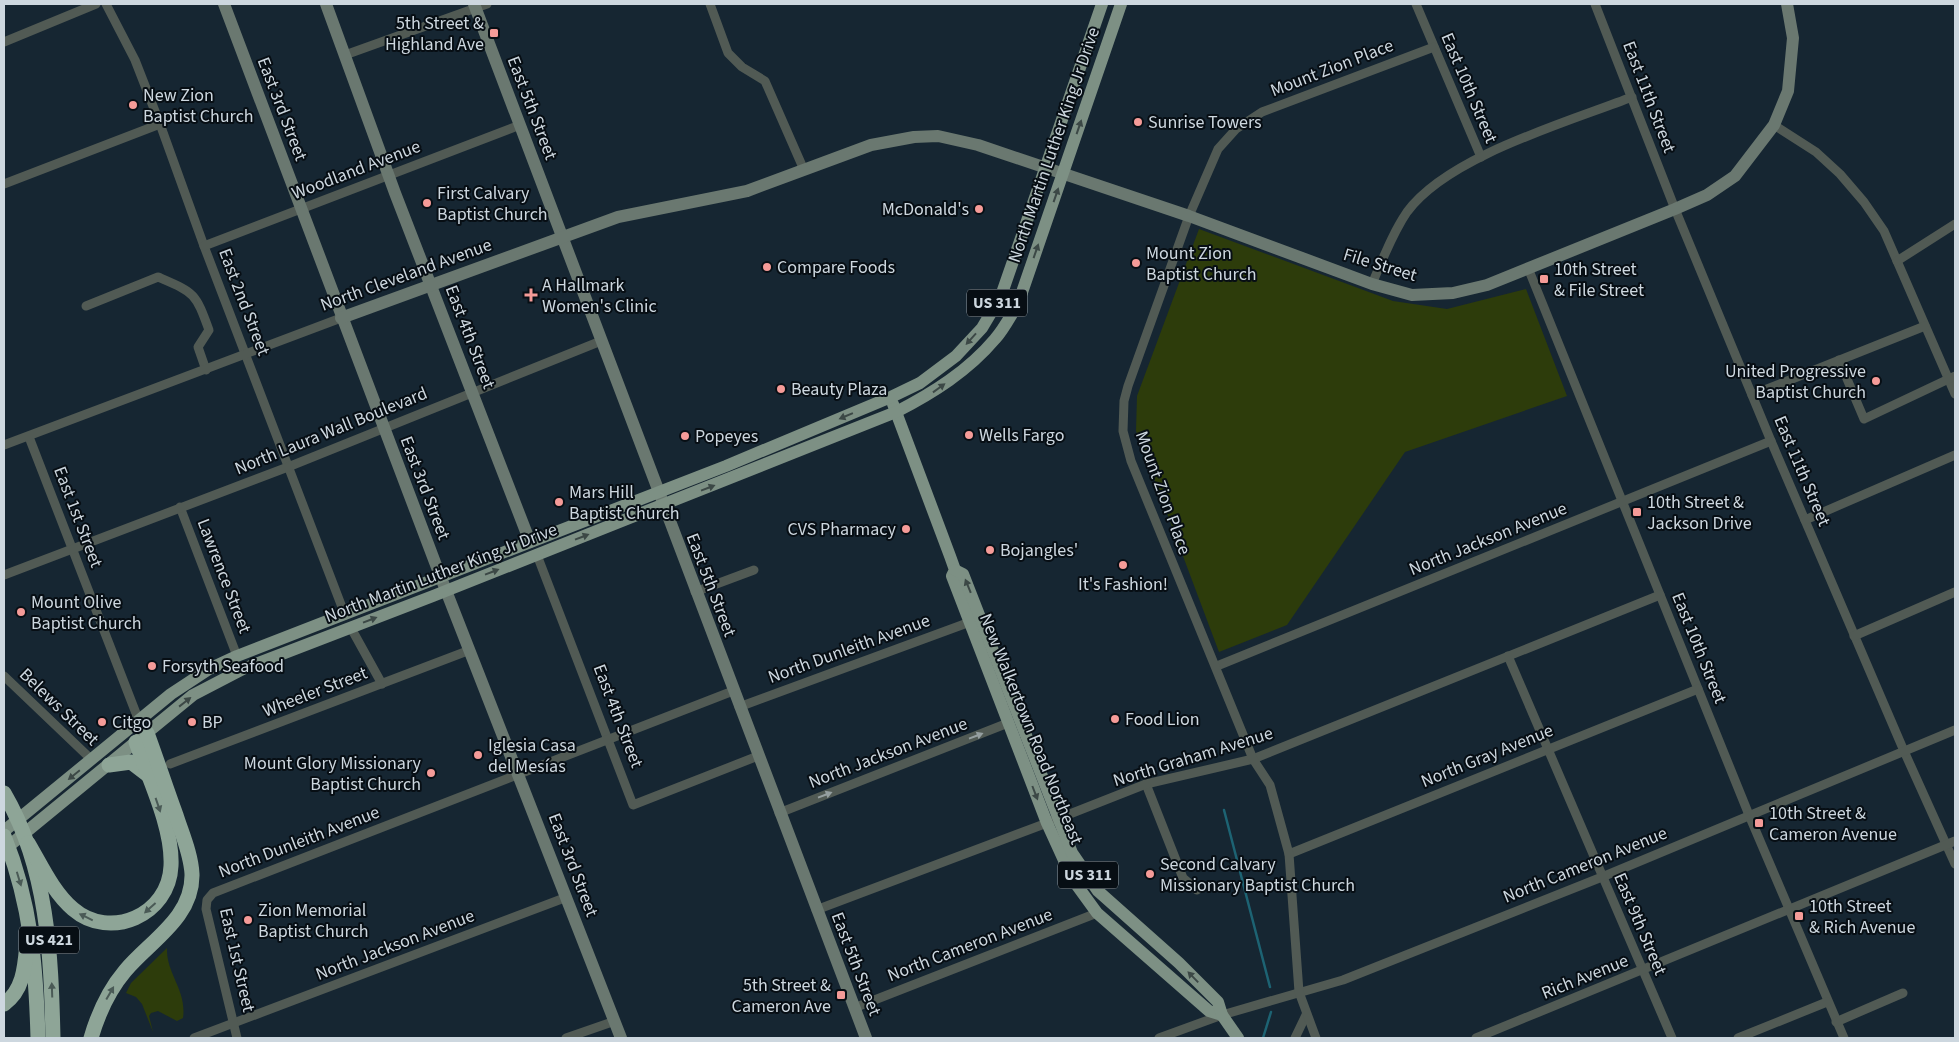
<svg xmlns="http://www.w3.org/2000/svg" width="1959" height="1042" viewBox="0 0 1959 1042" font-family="'Source Sans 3',sans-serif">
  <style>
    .green { fill: #2d3c0b }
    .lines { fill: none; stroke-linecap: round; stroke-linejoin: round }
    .stream { stroke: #1d6373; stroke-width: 2.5 }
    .street { stroke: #515a54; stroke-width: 9 }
    .secondary { stroke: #6a7870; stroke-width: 12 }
    .primary { stroke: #7d9084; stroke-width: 12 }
    .highway { stroke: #8ea597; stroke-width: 15 }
    .oneway { fill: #3c4846 }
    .oneway2 { fill: #959fa0 }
    .oneway3 { fill: #4a5a56 }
    .poi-dot { fill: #f59b98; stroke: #070e14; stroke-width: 2 }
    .labels { text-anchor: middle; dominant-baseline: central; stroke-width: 4; stroke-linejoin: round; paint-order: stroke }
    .shield { fill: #070e14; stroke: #929ba2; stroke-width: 1 }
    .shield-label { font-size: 16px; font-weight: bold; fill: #cdd7df }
    .poi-label { font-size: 18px; fill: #cdd7df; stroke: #070e14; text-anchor: start }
    .street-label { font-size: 18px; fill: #cdd7df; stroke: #070e14 }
  </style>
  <rect width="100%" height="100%" fill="#162632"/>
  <!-- green -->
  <g class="green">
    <path d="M1199,229L1393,301L1447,309L1526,289L1567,396L1405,452L1287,625L1219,652L1136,431L1137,396Z"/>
    <path d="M167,948C166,974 187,990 183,1018L177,1021L158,1011L151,1013L149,1016L153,1032L142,1004L136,997L126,993L131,983Z"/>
  </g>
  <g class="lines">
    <!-- stream -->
    <g class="stream">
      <path d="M1224,810L1270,987"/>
      <path d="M1263,1038L1271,1012"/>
    </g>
    <!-- street -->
    <g class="street">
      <path d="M106,4L135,60L160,124L204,246L345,615"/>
      <path d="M710,4L728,53L742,67L765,81L804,170"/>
      <path d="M1416,4L1481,157"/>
      <path d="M1595,4L1675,209L1771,441L1904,751L1955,864"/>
      <path d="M4,42L96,4"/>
      <path d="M345,55L487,4"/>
      <path d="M1774,125L1816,152L1840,174L1864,202L1884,231L1955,394"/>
      <path d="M4,184L160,124"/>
      <path d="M204,246L520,125"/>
      <path d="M1897,261L1955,224"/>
      <path d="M1528,268L1749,815L1844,1038"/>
      <path d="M1372,284C1383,259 1392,234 1407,212C1448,156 1568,122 1632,97"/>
      <path d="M86,306L158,277C195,293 195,292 209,330L198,347L206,370"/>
      <path d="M1839,360L1864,419L1955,376"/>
      <path d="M1752,395L1925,326"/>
      <path d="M29,437L139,721"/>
      <path d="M4,445L341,318"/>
      <path d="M180,507L237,656"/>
      <path d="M1805,520L1955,455"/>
      <path d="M537,555L633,805L758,756"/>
      <path d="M4,575L288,467L601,341"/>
      <path d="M695,592L754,570"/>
      <path d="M351,628L382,684"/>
      <path d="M1854,636L1955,592"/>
      <path d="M1508,656L1672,1038"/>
      <path d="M1217,666L1771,441"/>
      <path d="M4,676L92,760"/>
      <path d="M739,707L970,622"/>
      <path d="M170,764L470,650"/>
      <path d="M1146,784L1183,878L1197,890"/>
      <path d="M779,813L1008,723"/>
      <path d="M1289,854L1698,689"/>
      <path d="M816,910L1047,823L1146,784L1253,759L1660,595"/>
      <path d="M854,1008L1097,913"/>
      <path d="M1836,1022L1903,993"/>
      <path d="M194,1038L567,897"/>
      <path d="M237,1038L206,909L207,900L213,893L733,691"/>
      <path d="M566,1038L615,1021"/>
      <path d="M1159,1038L1222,1015L1343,980L1602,877L1955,730"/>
      <path d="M1295,1038L1306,1015"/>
      <path d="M1316,1038L1299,992L1289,854L1270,785L1253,759L1131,461L1123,431L1124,401L1128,386L1189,216L1218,149L1236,129L1262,112L1434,47"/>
      <path d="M1476,1038L1955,841"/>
      <path d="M1738,1038L1827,1002"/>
    </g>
    <!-- secondary -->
    <g class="secondary">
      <path d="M224,4L436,565L621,1038"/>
      <path d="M326,4L395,193L530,542"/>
      <path d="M474,4L866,1038"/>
      <path d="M341,318L618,217L747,191L871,145L914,137L938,136L978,145L1189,216L1372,284L1412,295L1453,293L1487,285L1675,209L1707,195L1735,176L1774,125L1788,91L1793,38L1787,4"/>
    </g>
    <!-- primary -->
    <g class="primary">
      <path d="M893,404L950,556L955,570L952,576L1047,823L1073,880L1097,913L1209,1011L1222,1015"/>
      <path d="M955,570L963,574L1072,853L1098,891L1179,963L1218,1002L1222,1015L1238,1038"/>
      <path d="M4,831L171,694L209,669L237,656L726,466L891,397L920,383L956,356L982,328L1001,296L1102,4"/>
      <path d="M4,850L193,695L243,669L433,596L896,412C933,393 968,371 995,339C1004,329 1011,315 1018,304L1121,4"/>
    </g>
    <!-- highway -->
    <g class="highway">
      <path d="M109,765L131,762L148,775"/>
      <path d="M4,793C48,868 51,954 53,1038"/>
      <path d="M4,836C31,903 36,967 38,1038"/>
      <path d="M28,843C41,865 53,892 73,909C110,941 169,915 171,866C173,828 149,779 136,742"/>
      <path d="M4,1004C24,990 25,965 27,943"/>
      <path d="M91,1038C98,1014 109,990 125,971C150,941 193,918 192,874C191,854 182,834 176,815C166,788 157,760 147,733"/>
    </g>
  </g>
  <!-- one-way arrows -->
  <defs><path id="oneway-solid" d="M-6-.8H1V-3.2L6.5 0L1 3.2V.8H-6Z" transform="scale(1.25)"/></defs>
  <g class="oneway">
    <use href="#oneway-solid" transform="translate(1079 127) rotate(-71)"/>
    <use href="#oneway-solid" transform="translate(1056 195) rotate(-71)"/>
    <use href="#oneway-solid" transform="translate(1036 251) rotate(-71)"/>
    <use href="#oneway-solid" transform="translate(971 339) rotate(132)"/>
    <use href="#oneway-solid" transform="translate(939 388) rotate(-36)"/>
    <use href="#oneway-solid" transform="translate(846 416) rotate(157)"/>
    <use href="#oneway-solid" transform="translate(708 488) rotate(-21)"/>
    <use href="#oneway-solid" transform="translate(582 537) rotate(-21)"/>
    <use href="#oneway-solid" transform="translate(492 572) rotate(-21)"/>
    <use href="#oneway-solid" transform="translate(968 586) rotate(-112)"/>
    <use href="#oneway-solid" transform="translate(370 620) rotate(-21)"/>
    <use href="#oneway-solid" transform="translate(185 702) rotate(-38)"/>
    <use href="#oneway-solid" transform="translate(74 775) rotate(141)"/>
    <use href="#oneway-solid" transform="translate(1035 793) rotate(69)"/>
    <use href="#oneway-solid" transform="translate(1193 977) rotate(-134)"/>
  </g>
  <g class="oneway2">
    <use href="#oneway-solid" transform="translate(976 736) rotate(-21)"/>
    <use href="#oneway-solid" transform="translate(825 795) rotate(-21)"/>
  </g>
  <g class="oneway3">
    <use href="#oneway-solid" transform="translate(158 805) rotate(71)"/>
    <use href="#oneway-solid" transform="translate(19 879) rotate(73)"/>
    <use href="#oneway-solid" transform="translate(150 908) rotate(138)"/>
    <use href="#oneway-solid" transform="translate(86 917) rotate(-154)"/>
    <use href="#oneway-solid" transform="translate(52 990) rotate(-92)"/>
    <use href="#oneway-solid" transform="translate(110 993) rotate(-60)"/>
  </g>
  <!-- markers -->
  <g class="poi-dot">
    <rect x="489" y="28" width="10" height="10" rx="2.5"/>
    <circle cx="133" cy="105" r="5"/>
    <circle cx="1138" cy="122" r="5"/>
    <circle cx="427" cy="203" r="5"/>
    <circle cx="979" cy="209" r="5"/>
    <circle cx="1136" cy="263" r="5"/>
    <circle cx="767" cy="267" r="5"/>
    <rect x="1539" y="274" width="10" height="10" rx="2.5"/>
    <path d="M528.5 287.5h5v5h5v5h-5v5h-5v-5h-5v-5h5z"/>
    <circle cx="1876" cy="381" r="5"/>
    <circle cx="781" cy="389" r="5"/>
    <circle cx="969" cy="435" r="5"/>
    <circle cx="685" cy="436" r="5"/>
    <circle cx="559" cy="502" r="5"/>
    <rect x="1632" y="507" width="10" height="10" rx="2.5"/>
    <circle cx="906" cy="529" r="5"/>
    <circle cx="990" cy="550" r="5"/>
    <circle cx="1123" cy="565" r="5"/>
    <circle cx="21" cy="612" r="5"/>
    <circle cx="152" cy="666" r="5"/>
    <circle cx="1115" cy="719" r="5"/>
    <circle cx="102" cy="722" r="5"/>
    <circle cx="192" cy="722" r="5"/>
    <circle cx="478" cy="755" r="5"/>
    <circle cx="431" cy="773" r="5"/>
    <rect x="1754" y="818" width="10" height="10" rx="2.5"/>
    <circle cx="1150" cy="874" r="5"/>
    <rect x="1794" y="911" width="10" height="10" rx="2.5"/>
    <circle cx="248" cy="920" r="5"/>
    <rect x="836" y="990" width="10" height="10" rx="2.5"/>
  </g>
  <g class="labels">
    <!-- shield labels -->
    <g class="shield">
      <rect x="967" y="289.5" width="60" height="27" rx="4"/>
      <rect x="1058" y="861.5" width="60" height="27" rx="4"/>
      <rect x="19" y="926.5" width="60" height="27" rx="4"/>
    </g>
    <g class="shield-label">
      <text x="997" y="303">US 311</text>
      <text x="1088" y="875">US 311</text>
      <text x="49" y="940">US 421</text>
    </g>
    <!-- poi labels -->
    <g class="poi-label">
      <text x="484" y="23" text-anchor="end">5th Street &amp;<tspan x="484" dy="21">Highland Ave</tspan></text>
      <text x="143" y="95">New Zion<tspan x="143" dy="21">Baptist Church</tspan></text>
      <text x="1148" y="122">Sunrise Towers</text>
      <text x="437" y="193">First Calvary<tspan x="437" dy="21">Baptist Church</tspan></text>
      <text x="969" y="209" text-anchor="end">McDonald's</text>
      <text x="1146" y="253">Mount Zion<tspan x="1146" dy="21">Baptist Church</tspan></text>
      <text x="777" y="267">Compare Foods</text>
      <text x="1554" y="269">10th Street<tspan x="1554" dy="21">&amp; File Street</tspan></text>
      <text x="542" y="285">A Hallmark<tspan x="542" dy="21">Women's Clinic</tspan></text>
      <text x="1866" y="371" text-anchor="end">United Progressive<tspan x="1866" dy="21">Baptist Church</tspan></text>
      <text x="791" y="389">Beauty Plaza</text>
      <text x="979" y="435">Wells Fargo</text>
      <text x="695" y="436">Popeyes</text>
      <text x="569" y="492">Mars Hill<tspan x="569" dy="21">Baptist Church</tspan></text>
      <text x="1647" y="502">10th Street &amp;<tspan x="1647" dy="21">Jackson Drive</tspan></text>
      <text x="896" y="529" text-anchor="end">CVS Pharmacy</text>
      <text x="1000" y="550">Bojangles'</text>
      <text x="1123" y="584" text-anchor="middle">It's Fashion!</text>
      <text x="31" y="602">Mount Olive<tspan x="31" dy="21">Baptist Church</tspan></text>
      <text x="162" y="666">Forsyth Seafood</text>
      <text x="1125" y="719">Food Lion</text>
      <text x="112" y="722">Citgo</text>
      <text x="202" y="722">BP</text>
      <text x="488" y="745">Iglesia Casa<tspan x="488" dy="21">del Mesías</tspan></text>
      <text x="421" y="763" text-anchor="end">Mount Glory Missionary<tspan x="421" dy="21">Baptist Church</tspan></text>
      <text x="1769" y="813">10th Street &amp;<tspan x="1769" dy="21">Cameron Avenue</tspan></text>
      <text x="1160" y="864">Second Calvary<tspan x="1160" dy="21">Missionary Baptist Church</tspan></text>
      <text x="1809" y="906">10th Street<tspan x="1809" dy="21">&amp; Rich Avenue</tspan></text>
      <text x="258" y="910">Zion Memorial<tspan x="258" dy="21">Baptist Church</tspan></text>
      <text x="831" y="985" text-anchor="end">5th Street &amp;<tspan x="831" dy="21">Cameron Ave</tspan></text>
    </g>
    <!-- street labels -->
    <g class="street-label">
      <text transform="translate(1332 68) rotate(-21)">Mount Zion Place</text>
      <text transform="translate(1469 88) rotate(67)">East 10th Street</text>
      <text transform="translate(1649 97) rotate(69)">East 11th Street</text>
      <text transform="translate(532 108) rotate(69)">East 5th Street</text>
      <text transform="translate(282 109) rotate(69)">East 3rd Street</text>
      <text transform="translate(1054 145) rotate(-71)">North Martin Luther King Jr Drive</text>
      <text transform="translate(356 170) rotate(-21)">Woodland Avenue</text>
      <text transform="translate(1380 265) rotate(17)">File Street</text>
      <text transform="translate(406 275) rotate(-20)">North Cleveland Avenue</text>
      <text transform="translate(244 302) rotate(69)">East 2nd Street</text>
      <text transform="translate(470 337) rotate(69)">East 4th Street</text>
      <text transform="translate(331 431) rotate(-22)">North Laura Wall Boulevard</text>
      <text transform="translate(1802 471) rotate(67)">East 11th Street</text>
      <text transform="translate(425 488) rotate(69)">East 3rd Street</text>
      <text transform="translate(1163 493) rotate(70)">Mount Zion Place</text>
      <text transform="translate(78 517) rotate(69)">East 1st Street</text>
      <text transform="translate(1488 539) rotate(-22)">North Jackson Avenue</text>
      <text transform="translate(441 573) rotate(-21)">North Martin Luther King Jr Drive</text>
      <text transform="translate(224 576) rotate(69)">Lawrence Street</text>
      <text transform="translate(711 585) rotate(69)">East 5th Street</text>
      <text transform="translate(1699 648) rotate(68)">East 10th Street</text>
      <text transform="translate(849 649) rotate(-20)">North Dunleith Avenue</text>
      <text transform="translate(315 692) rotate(-21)">Wheeler Street</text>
      <text transform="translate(59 707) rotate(44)">Belews Street</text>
      <text transform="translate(618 716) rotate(69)">East 4th Street</text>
      <text transform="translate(1031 729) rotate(68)">New Walkertown Road Northeast</text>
      <text transform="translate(888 753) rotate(-21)">North Jackson Avenue</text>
      <text transform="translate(1487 756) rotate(-22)">North Gray Avenue</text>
      <text transform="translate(1193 757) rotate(-17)">North Graham Avenue</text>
      <text transform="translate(299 842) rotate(-21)">North Dunleith Avenue</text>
      <text transform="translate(573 865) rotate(69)">East 3rd Street</text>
      <text transform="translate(1585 865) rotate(-22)">North Cameron Avenue</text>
      <text transform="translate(1640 924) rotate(67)">East 9th Street</text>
      <text transform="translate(395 945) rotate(-21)">North Jackson Avenue</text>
      <text transform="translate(970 945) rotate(-21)">North Cameron Avenue</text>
      <text transform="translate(237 960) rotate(77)">East 1st Street</text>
      <text transform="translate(856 964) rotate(69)">East 5th Street</text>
      <text transform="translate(1585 977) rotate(-22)">Rich Avenue</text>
    </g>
  </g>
  <!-- border -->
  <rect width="1959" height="1042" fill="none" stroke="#cdd7df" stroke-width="10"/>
</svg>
